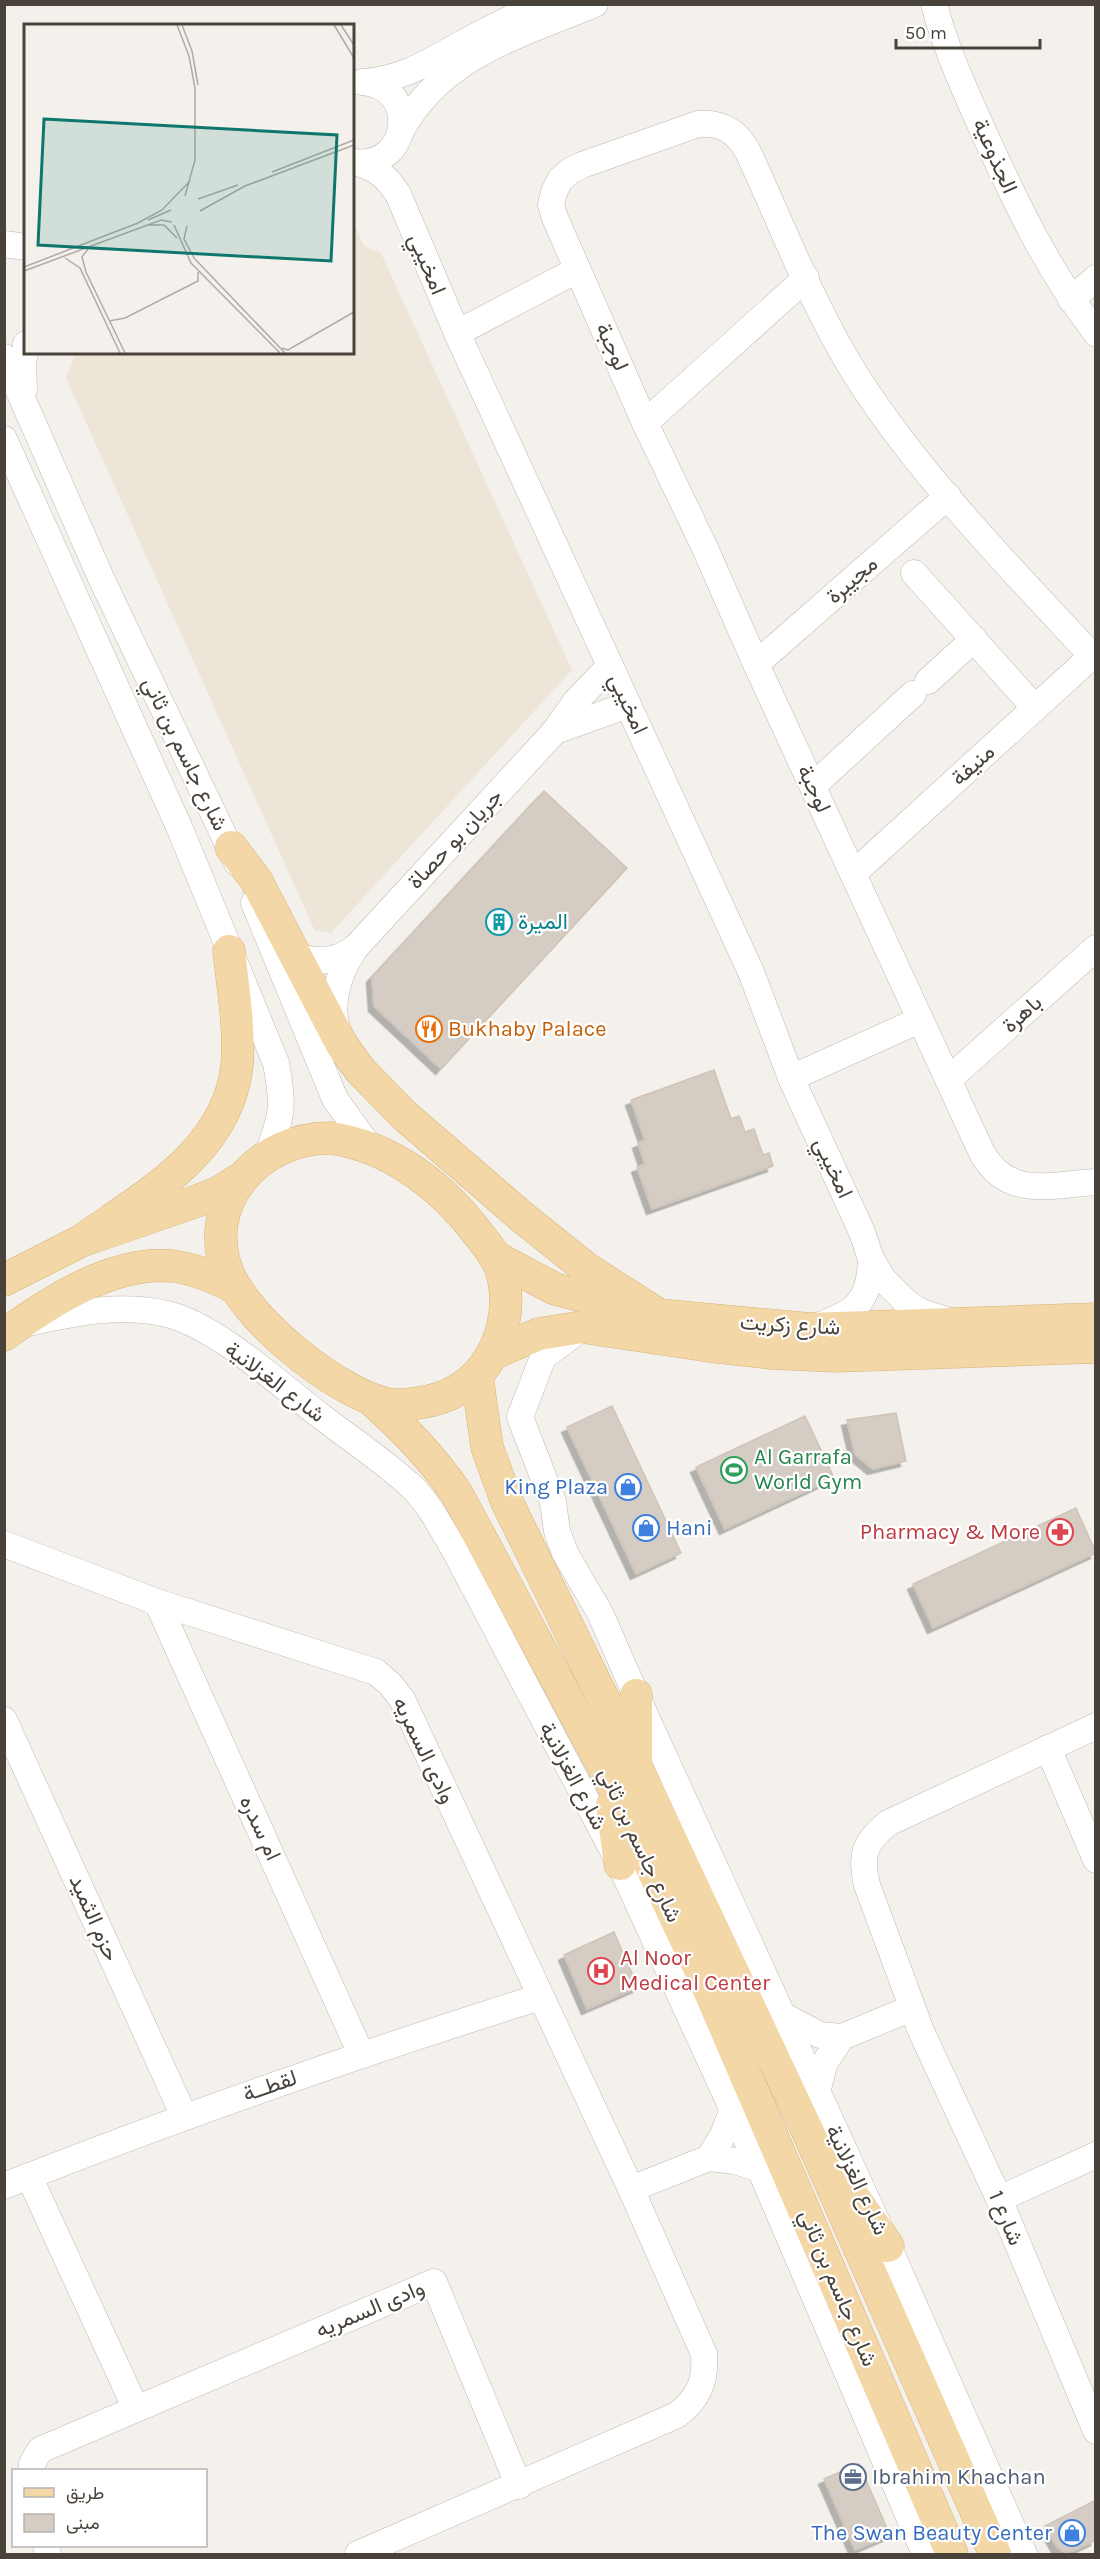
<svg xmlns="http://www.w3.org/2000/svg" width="1100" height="2559" viewBox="0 0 1100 2559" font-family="Karla,Vazirmatn,sans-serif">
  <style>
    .education { fill: #ece5d8 }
    .building { fill: #d5ccc3; stroke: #cfc4b7; stroke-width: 1.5; filter: url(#shadow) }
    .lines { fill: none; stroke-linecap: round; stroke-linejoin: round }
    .minor-casing { stroke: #bfb8b0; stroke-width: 27 }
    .major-casing { stroke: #d7b378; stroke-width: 33 }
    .minor { stroke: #fff; stroke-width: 26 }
    .major { stroke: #f3d7a7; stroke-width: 32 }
    .labels { text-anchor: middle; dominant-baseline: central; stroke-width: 4.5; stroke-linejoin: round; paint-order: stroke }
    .street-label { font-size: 22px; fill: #48423b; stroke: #fff }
    .culture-label { font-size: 22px; fill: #0d838f; stroke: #fff; text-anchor: start }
    .food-label { font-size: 22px; fill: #c56008; stroke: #fff; text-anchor: start }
    .leisure-label { font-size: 22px; fill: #27864d; stroke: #fff; text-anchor: start }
    .shop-label { font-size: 22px; fill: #366cbe; stroke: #fff; text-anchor: end }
    .health-label { font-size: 22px; fill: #be3a42; stroke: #fff; text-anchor: end }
    .service-label { font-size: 22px; fill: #4e5e75; stroke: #fff; text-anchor: start }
    .inset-road { fill: none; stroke: #afaba5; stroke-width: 1.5 }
    .view { fill: #0f766e; fill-opacity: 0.15; stroke: #0f766e; stroke-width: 3 }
    .inset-edge { fill: none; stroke: #48423b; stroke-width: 3 }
  </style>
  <defs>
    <filter id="shadow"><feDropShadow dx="-5.5" dy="5.5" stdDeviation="0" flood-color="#0004"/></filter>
  </defs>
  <rect width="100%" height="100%" fill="#f4f1ec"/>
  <!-- education -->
  <path class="education" d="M353,220L364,246L381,253L572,670L331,933L315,931L66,378L75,353L352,352Z"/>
  <!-- building -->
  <g class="building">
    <path d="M544,791L627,868L441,1069L374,1006L372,977Z"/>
    <path d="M714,1070L731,1119L739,1116L745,1132L754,1129L763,1155L769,1153L773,1166L652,1209L637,1167L645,1164L638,1143L645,1140L631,1100Z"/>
    <path d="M612,1406L681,1553L636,1574L567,1427Z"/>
    <path d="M896,1413L906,1461L873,1469L855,1454L847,1420Z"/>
    <path d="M805,1416L834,1478L725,1529L696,1467Z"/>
    <path d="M1076,1508L1096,1553L933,1628L913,1584Z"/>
    <path d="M614,1932L638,1987L587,2009L564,1955Z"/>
    <path d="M859,2464L890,2535L855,2550L824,2479Z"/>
    <path d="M1096,2500V2540L1073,2551L1064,2552L1057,2547L1045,2526Z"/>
  </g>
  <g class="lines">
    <defs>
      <g id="minor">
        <path d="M934,4C946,50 965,90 984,133C1017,205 1047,269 1096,333"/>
        <path d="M364,82C406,78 428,62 463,43C489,29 516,15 544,4"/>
        <path d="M401,131C441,56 520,35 595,4"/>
        <path d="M354,162C411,169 420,86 362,82"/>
        <path d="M357,163C376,168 387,177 398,194L457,333L751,972L791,1078L862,1232L871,1259L883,1279L906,1302L919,1311L949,1321"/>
        <path d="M4,244L26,247"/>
        <path d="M1071,300L1096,278"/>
        <path d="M457,333L577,270"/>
        <path d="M4,357L101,578L237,863"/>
        <path d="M24,389L23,364L26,344"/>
        <path d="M645,423L806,278"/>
        <path d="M4,439L180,829L276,1063C284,1105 283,1115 267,1155"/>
        <path d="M914,573L1035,708"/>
        <path d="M1096,660C1015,573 923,479 859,380C814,310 783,227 748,152C737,131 721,122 698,124L582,165L570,171L560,180L554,192L551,205L555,218L645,423L704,546L756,664L982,1153C1008,1199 1050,1185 1096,1182"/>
        <path d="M756,664L948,496"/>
        <path d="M928,681L974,639"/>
        <path d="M555,731L628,705"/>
        <path d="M813,786L913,694"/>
        <path d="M853,874L1092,656"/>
        <path d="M254,903L335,1099L370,1148"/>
        <path d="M296,955C317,964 337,962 356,947"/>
        <path d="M338,1033C329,1003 338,973 356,947L555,731L576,701L610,666"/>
        <path d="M791,1078L920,1020"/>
        <path d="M949,1079L1096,948"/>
        <path d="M28,1323C74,1313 120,1303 167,1314C217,1326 281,1386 322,1417C352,1440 384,1461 412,1487C430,1505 442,1529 455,1551L620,1864L760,2169L925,2554"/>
        <path d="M820,1325C857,1312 870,1300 871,1259"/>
        <path d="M582,1328L543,1357L520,1417L553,1502L557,1531L565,1553L600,1613L636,1695L888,2246L1024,2554"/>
        <path d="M4,1544L157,1602L376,1672L390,1684L402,1699L631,2189L704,2354C706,2381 699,2398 677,2415L358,2554"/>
        <path d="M157,1602L361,2054"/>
        <path d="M4,1720L184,2116"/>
        <path d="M1096,1726L888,1823C864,1843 860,1855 867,1885L921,2031L999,2199L1096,2431"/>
        <path d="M1048,1748L1096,1860"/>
        <path d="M782,2015L820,2035L842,2037"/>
        <path d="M817,2092L825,2062L842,2037L912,2008"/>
        <path d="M709,2158L723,2135L733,2109"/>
        <path d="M29,2176L136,2409"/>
        <path d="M4,2186C181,2116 359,2054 540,1997"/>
        <path d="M631,2189L709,2158L735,2161L760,2169"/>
        <path d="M999,2199L1096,2155"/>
        <path d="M32,2470V2464L40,2450L434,2282L519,2486"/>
        <path d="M46,2546L48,2554"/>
      </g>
      <g id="major">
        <path d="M231,847L256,880L342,1045L360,1070L404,1115L522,1217L587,1269L659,1315"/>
        <path d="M331,1138C392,1147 443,1187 479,1235C487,1245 496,1256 501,1269C510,1298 506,1330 491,1356C475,1384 449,1399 418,1403C408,1405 397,1406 387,1404C336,1392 250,1323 229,1275C198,1203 260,1137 331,1138Z"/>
        <path d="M81,1241C144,1196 228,1152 237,1065C240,1028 233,988 229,951"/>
        <path d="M495,1257L555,1289L659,1315L810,1329L1096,1319"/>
        <path d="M4,1280L81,1241L200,1200L218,1193L242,1178"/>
        <path d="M4,1335C51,1301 112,1261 172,1266C196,1269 217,1278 237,1289"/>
        <path d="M492,1354L539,1334L582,1327L710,1346L771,1353L836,1356L1096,1347"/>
        <path d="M477,1376L487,1447L507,1502L637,1768L808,2132L995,2554"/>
        <path d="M372,1400C404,1429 432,1457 457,1494L608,1775L703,1976L952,2554"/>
        <path d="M636,1695V1758"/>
        <path d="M612,1805L620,1864"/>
        <path d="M850,2192L888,2246"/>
      </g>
    </defs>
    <!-- minor casing -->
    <use href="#minor" class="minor-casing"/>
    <!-- major casing -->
    <use href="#major" class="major-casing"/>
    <!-- minor -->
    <use href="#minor" class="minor"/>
    <!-- major -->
    <use href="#major" class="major"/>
  </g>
  <!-- icons -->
  <defs>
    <symbol id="building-ring" viewBox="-11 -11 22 22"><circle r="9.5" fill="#fff" stroke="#0f9aa8" stroke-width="1.5"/><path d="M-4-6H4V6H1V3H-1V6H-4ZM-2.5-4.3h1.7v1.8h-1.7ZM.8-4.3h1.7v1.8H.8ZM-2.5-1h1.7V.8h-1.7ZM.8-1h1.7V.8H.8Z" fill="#0f9aa8"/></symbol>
    <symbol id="restaurant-ring" viewBox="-11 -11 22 22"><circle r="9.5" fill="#fff" stroke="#e8710a" stroke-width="1.5"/><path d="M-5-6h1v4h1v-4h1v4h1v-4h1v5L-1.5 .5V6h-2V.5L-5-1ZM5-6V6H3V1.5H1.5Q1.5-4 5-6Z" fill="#e8710a"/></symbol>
    <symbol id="stadium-ring" viewBox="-11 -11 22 22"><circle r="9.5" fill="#fff" stroke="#2e9e5b" stroke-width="1.5"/><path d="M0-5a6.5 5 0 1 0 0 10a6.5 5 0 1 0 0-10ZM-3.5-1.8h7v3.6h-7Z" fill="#2e9e5b"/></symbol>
    <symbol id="shop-ring" viewBox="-11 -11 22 22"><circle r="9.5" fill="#fff" stroke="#3f7fe0" stroke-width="1.5"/><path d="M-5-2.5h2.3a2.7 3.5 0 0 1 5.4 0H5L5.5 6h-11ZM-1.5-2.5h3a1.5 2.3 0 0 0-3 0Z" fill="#3f7fe0"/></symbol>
    <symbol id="pharmacy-ring" viewBox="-11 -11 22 22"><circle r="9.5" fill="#fff" stroke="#e0444e" stroke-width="1.5"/><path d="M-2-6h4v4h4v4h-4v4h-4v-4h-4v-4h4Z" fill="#e0444e"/></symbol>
    <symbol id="hospital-ring" viewBox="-11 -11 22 22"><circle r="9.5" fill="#fff" stroke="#e0444e" stroke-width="1.5"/><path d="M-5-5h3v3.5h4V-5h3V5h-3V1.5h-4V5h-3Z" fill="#e0444e"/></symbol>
    <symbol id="office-ring" viewBox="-11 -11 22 22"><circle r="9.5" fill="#fff" stroke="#5c6f8a" stroke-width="1.5"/><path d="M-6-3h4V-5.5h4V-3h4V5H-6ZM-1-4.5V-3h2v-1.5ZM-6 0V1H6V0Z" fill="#5c6f8a"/></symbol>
  </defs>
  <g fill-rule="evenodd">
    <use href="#building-ring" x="484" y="907" width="30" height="30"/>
    <use href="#restaurant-ring" x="414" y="1014" width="30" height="30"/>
    <use href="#stadium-ring" x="719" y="1455" width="30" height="30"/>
    <use href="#shop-ring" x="613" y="1472" width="30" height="30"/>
    <use href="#shop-ring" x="631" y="1513" width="30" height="30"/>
    <use href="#pharmacy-ring" x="1045" y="1517" width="30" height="30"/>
    <use href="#hospital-ring" x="586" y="1956" width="30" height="30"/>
    <use href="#office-ring" x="838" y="2462" width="30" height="30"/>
    <use href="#shop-ring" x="1057" y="2518" width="30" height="30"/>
  </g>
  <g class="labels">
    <!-- street labels -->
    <g class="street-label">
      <text transform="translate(995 156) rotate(66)">الجذوعية</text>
      <text transform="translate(427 264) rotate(67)">امخيبي</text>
      <text transform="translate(612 347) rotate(66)">لوجبة</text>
      <text transform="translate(852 580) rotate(-41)">مجيبرة</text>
      <text transform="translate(628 704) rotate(65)">امخيبي</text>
      <text transform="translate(185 754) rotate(64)">شارع جاسم بن ثاني</text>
      <text transform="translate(973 765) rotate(-42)">منيفة</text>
      <text transform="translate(814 789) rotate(65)">لوجبة</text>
      <text transform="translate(455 839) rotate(-47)">جريان بو حصاة</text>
      <text transform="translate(1022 1014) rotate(-42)">باهرة</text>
      <text transform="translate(833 1168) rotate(65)">امخيبي</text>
      <text transform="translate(790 1325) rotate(3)">شارع زكريت</text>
      <text transform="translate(275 1382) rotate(37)">شارع الغزلانية</text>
      <text transform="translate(424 1750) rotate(64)">وادى السمريه</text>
      <text transform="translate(573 1776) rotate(62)">شارع الغزلانية</text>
      <text transform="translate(260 1828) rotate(65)">ام سدره</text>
      <text transform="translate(640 1845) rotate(65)">شارع جاسم بن ثاني</text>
      <text transform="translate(94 1918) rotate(66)">حزم الثميد</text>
      <text transform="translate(270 2086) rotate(-19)">لقطــة</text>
      <text transform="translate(857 2180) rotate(65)">شارع الغزلانية</text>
      <text transform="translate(1006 2218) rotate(67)">شارع 1</text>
      <text transform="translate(838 2288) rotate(67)">شارع جاسم بن ثاني</text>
      <text transform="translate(370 2309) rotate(-23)">وادى السمريه</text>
    </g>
    <!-- culture labels -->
    <g class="culture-label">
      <text x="518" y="922">الميرة</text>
    </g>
    <!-- food labels -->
    <g class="food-label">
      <text x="448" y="1029">Bukhaby Palace</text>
    </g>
    <!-- leisure labels -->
    <g class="leisure-label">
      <text x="754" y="1457">Al Garrafa<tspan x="754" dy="25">World Gym</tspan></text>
    </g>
    <!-- shop labels -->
    <g class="shop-label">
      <text x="608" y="1487">King Plaza</text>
      <text x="666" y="1528" text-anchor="start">Hani</text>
      <text x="1052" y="2533">The Swan Beauty Center</text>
    </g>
    <!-- health labels -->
    <g class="health-label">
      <text x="1040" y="1532">Pharmacy &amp; More</text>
      <text x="620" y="1958" text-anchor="start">Al Noor<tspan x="620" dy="25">Medical Center</tspan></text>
    </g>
    <!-- service labels -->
    <g class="service-label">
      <text x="872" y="2477">Ibrahim Khachan</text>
    </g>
  </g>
  <!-- overview -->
  <g transform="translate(24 24)">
    <rect width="330" height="330" fill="#f4f1ec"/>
    <path class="inset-road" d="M153,1L165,32L171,64V136L161,172M158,1L168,27L174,61M310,1L330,34M317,1L330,21M248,148L330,116M174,175L214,161M176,187L221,162L330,121M124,196L147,186M112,200L138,186L166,157M124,201H140L153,214M150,201L167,239L256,329M163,202L160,215L170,234L261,329M64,225L58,233L62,248L101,329M41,234L56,244L96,329M0,243L114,199M0,247L137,196L148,198M85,297L101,294L174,257V248M258,324L264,326L330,288"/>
    <path class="view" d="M20,95L313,111L307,237L14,221Z"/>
    <rect width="330" height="330" class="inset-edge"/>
  </g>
  <!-- border -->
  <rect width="1100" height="2559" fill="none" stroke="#48423b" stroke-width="12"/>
  <!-- legend -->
  <rect x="12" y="2469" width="195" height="78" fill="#ffffff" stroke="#b6b3b1" stroke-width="1.5"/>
  <rect x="24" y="2488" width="30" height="9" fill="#f3d7a7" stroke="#b6b3b1" stroke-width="1.5"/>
  <text x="66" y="2499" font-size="18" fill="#48423b">طريق</text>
  <rect x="24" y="2514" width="30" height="18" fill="#d5ccc3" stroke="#b6b3b1" stroke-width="1.5"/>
  <text x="66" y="2529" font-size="18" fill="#48423b">مبنى</text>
  <!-- scale -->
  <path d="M896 39v9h144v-9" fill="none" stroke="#48423b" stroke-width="3"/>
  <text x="905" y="39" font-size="18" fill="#48423b" stroke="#ffffff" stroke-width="4.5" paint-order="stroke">50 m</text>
</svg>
